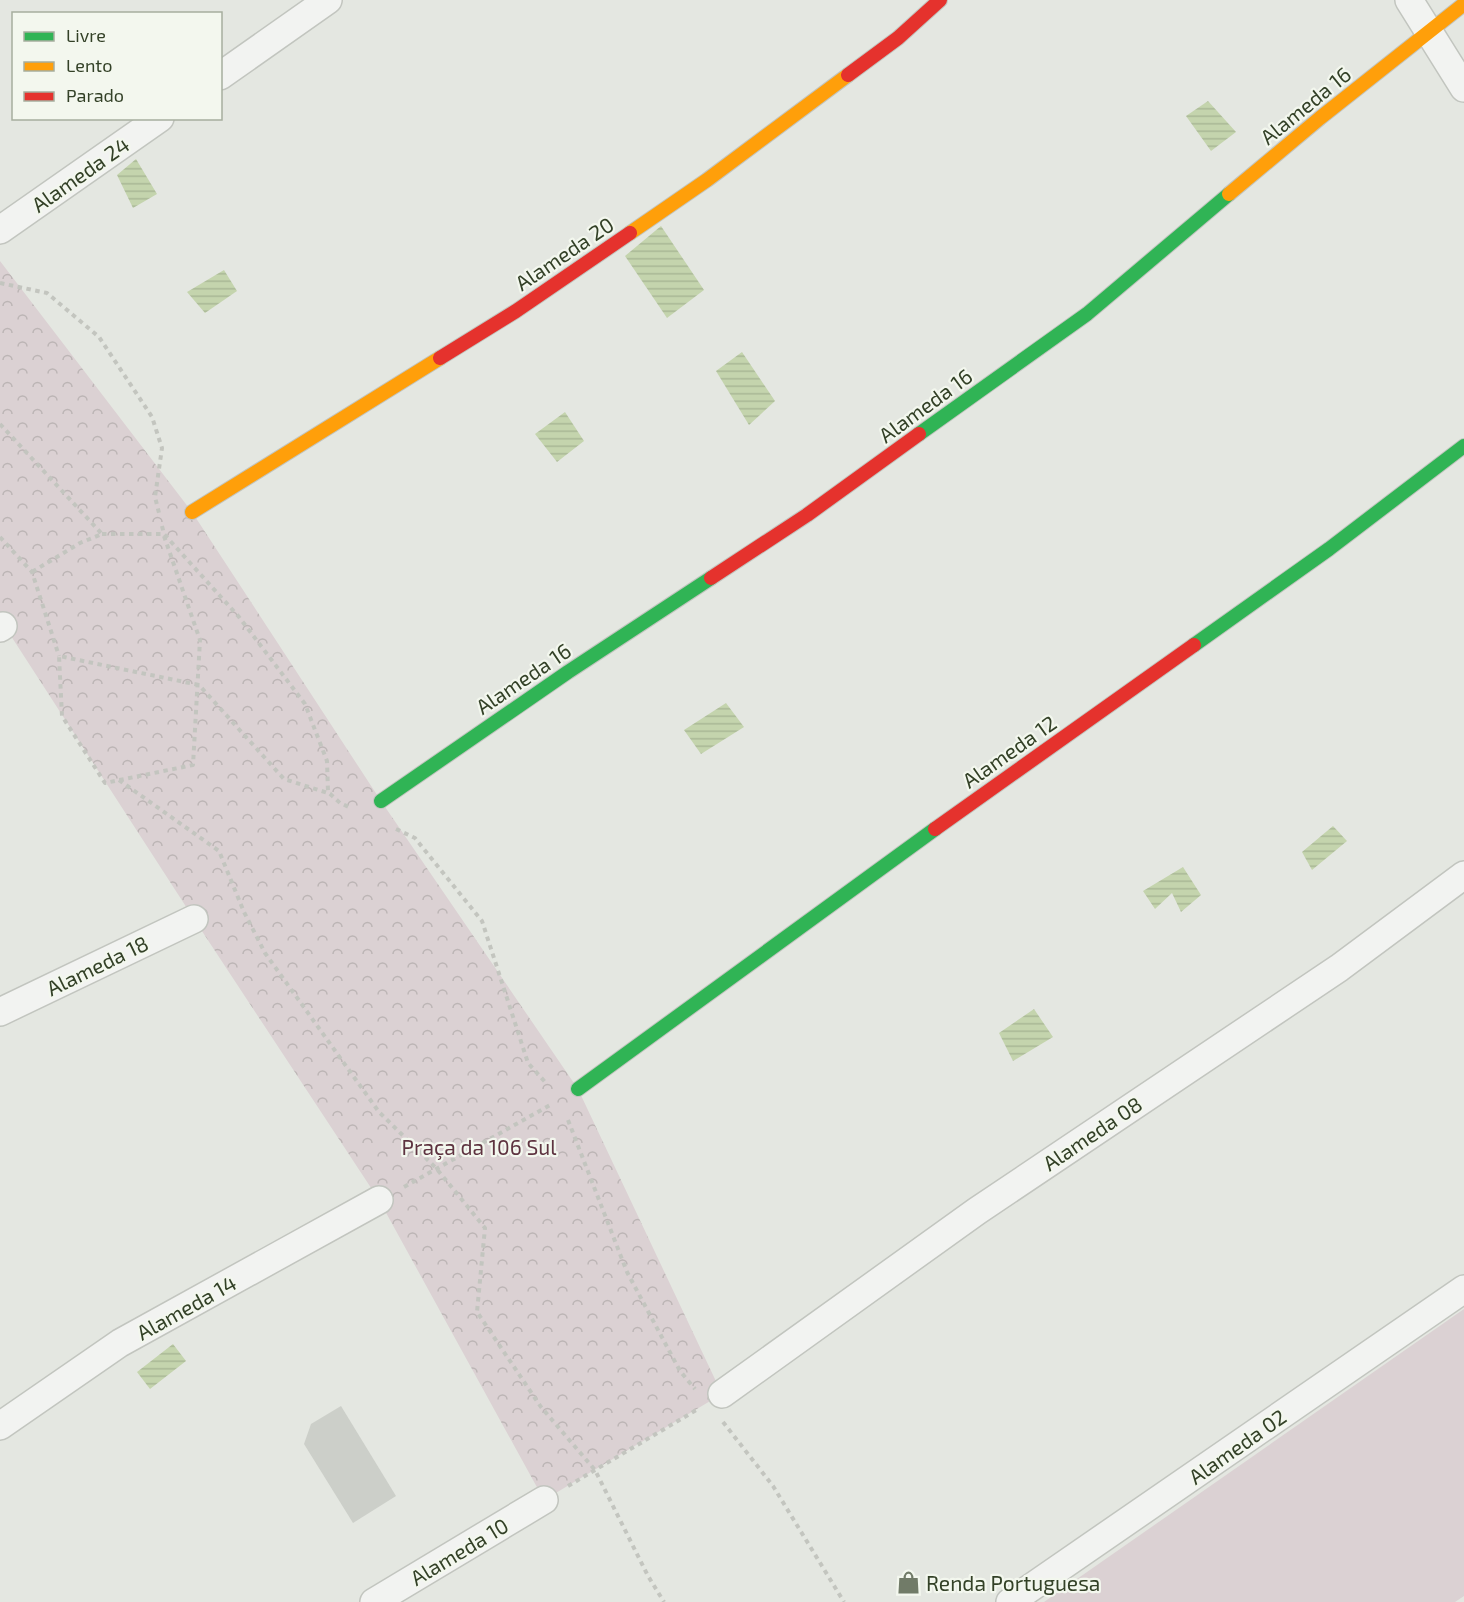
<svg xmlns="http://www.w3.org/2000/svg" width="1464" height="1602" viewBox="0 0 1464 1602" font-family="'Exo 2',sans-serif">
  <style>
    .grass { fill: #dbd1d3 }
    .forest { fill: url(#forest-crowns) }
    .water { fill: url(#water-rules) }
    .building { fill: #cccfc9 }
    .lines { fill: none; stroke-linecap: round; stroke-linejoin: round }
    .street-casing { stroke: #c2c5bf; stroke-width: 30 }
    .fast-casing { stroke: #c2c5bf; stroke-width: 16 }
    .slow-casing { stroke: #c2c5bf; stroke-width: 16 }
    .jam-casing { stroke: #c2c5bf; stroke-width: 16 }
    .path { stroke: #c3c5bf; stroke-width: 4; stroke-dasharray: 4.5 4.5; stroke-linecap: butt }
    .street { stroke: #f2f3f1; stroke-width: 27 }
    .fast { stroke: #30b455; stroke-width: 14 }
    .slow { stroke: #ff9f0a; stroke-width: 14 }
    .jam { stroke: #e5322d; stroke-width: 14 }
    .labels { text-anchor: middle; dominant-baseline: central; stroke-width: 4.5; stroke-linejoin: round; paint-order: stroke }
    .street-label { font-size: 21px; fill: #334127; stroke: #f3f7ee }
    .park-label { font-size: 21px; fill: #5e3340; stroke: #f3f7ee }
    .poi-label { font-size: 21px; fill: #334127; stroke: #f3f7ee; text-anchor: start }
  </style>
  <defs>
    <pattern id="forest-crowns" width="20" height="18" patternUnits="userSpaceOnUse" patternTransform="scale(1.5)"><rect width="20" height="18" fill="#dbd1d3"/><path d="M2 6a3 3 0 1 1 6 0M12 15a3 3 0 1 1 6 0" fill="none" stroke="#bcb5b5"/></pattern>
    <pattern id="water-rules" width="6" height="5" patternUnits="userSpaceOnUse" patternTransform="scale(1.5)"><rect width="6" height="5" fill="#c4d4ad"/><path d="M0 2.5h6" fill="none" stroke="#a9b795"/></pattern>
  </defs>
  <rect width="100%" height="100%" fill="#e4e7e1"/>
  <!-- grass -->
  <path class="grass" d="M1464,1309V1596L1455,1602H1044Z"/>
  <!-- forest -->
  <path class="forest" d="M0,261L192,512L381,801L578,1089L722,1394L544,1500L379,1200L194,919L0,619Z"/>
  <!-- water -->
  <g class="water">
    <path d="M1208,101L1236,132L1211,151L1186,116Z"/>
    <path d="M136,159L157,194L133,208L117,175Z"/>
    <path d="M661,226L704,290L667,318L625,256Z"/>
    <path d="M224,270L237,291L205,313L187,292Z"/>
    <path d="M742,352L775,401L749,425L716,371Z"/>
    <path d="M565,412L584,441L557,462L535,434Z"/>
    <path d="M726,703L744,727L701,754L684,730Z"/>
    <path d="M1333,826L1347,841L1312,870L1302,852Z"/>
    <path d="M1183,867L1201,895L1181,912L1172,893L1155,909L1143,891Z"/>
    <path d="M1034,1009L1053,1037L1013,1061L999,1033Z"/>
    <path d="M173,1344L186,1361L150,1389L137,1372Z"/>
  </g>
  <!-- building -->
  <path class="building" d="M341,1406L396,1496L353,1523L304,1444L311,1424Z"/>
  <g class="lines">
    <defs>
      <g id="street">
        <path d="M1409,0L1464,88"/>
        <path d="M220,76L328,0"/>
        <path d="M0,230L160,118"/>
        <path d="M0,628L3,626"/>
        <path d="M0,1012L194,919"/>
        <path d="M722,1394L977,1211L1339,968L1464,875"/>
        <path d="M0,1426L120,1343L379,1200"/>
        <path d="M374,1602L544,1500"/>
        <path d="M1010,1602L1464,1289"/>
      </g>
      <g id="fast">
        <path d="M919,434L1087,314L1229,194"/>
        <path d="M1194,645L1329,549L1464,446"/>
        <path d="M381,801L568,672L711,578"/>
        <path d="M578,1089L935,829"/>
      </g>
      <g id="slow">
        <path d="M1229,194L1320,118L1464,4"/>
        <path d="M630,233L707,180L848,75"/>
        <path d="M192,512L440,358"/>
      </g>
      <g id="jam">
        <path d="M848,75L898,38L940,0"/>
        <path d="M440,358L516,311L630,233"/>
        <path d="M711,578L807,515L919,434"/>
        <path d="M935,829L1194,645"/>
      </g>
    </defs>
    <!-- street casing -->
    <use href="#street" class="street-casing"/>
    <!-- fast casing -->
    <use href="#fast" class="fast-casing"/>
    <!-- slow casing -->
    <use href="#slow" class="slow-casing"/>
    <!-- jam casing -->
    <use href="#jam" class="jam-casing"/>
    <!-- path -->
    <g class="path">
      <path d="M0,283L47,293L99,337L152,417L162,448L155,497L159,513"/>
      <path d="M0,424L102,534L80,543L32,572"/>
      <path d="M162,526L164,534L239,617L305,704L327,761L328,792L340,803L351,808"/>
      <path d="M102,534H164"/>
      <path d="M164,536L200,640L193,765L105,783L62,716L59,656L199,685L284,779L331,794"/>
      <path d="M0,537L32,572L59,656"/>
      <path d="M119,780L219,851L244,912L265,953L379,1112L436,1168L485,1228L477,1312L541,1407L595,1470L648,1576L664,1602"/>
      <path d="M396,829L415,838L482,921L528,1063L546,1083"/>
      <path d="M568,1120L627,1272L680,1371L695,1389"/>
      <path d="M404,1187L552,1104"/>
      <path d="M723,1422L773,1486L844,1602"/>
      <path d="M568,1486L698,1409"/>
    </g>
    <!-- street -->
    <use href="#street" class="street"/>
    <!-- fast -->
    <use href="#fast" class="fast"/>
    <!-- slow -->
    <use href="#slow" class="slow"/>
    <!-- jam -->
    <use href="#jam" class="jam"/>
  </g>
  <!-- icons -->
  <defs>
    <symbol id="shop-bare" viewBox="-9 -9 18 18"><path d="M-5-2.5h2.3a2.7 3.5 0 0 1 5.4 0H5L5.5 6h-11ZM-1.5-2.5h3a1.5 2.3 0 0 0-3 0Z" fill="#717b68" stroke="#f3f7ee" stroke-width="2.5" paint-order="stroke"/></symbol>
  </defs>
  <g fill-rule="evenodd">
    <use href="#shop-bare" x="892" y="1566" width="33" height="33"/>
  </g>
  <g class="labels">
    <!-- street labels -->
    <g class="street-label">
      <text transform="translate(1305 105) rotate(-39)">Alameda 16</text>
      <text transform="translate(80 174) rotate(-35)">Alameda 24</text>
      <text transform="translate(564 253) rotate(-34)">Alameda 20</text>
      <text transform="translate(925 405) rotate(-36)">Alameda 16</text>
      <text transform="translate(523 678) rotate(-34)">Alameda 16</text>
      <text transform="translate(1009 751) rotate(-35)">Alameda 12</text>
      <text transform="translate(97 965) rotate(-26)">Alameda 18</text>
      <text transform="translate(1092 1133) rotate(-34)">Alameda 08</text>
      <text transform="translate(186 1307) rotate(-29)">Alameda 14</text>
      <text transform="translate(1237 1446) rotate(-35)">Alameda 02</text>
      <text transform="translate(459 1551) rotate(-31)">Alameda 10</text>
    </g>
    <!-- park labels -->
    <g class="park-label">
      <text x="479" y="1146">Praça da 106 Sul</text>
    </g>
    <!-- poi labels -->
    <g class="poi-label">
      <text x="926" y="1582">Renda Portuguesa</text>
    </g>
  </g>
  <!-- legend -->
  <rect x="12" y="12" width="210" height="108" fill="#f3f7ee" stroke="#a6ae9e" stroke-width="1.5"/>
  <rect x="24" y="32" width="30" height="9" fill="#30b455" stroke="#a6ae9e" stroke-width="1.5"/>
  <text x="66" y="42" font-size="18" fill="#334127">Livre</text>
  <rect x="24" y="62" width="30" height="9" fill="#ff9f0a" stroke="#a6ae9e" stroke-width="1.5"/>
  <text x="66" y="72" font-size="18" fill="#334127">Lento</text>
  <rect x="24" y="92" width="30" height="9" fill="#e5322d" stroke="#a6ae9e" stroke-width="1.5"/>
  <text x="66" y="102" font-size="18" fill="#334127">Parado</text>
</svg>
